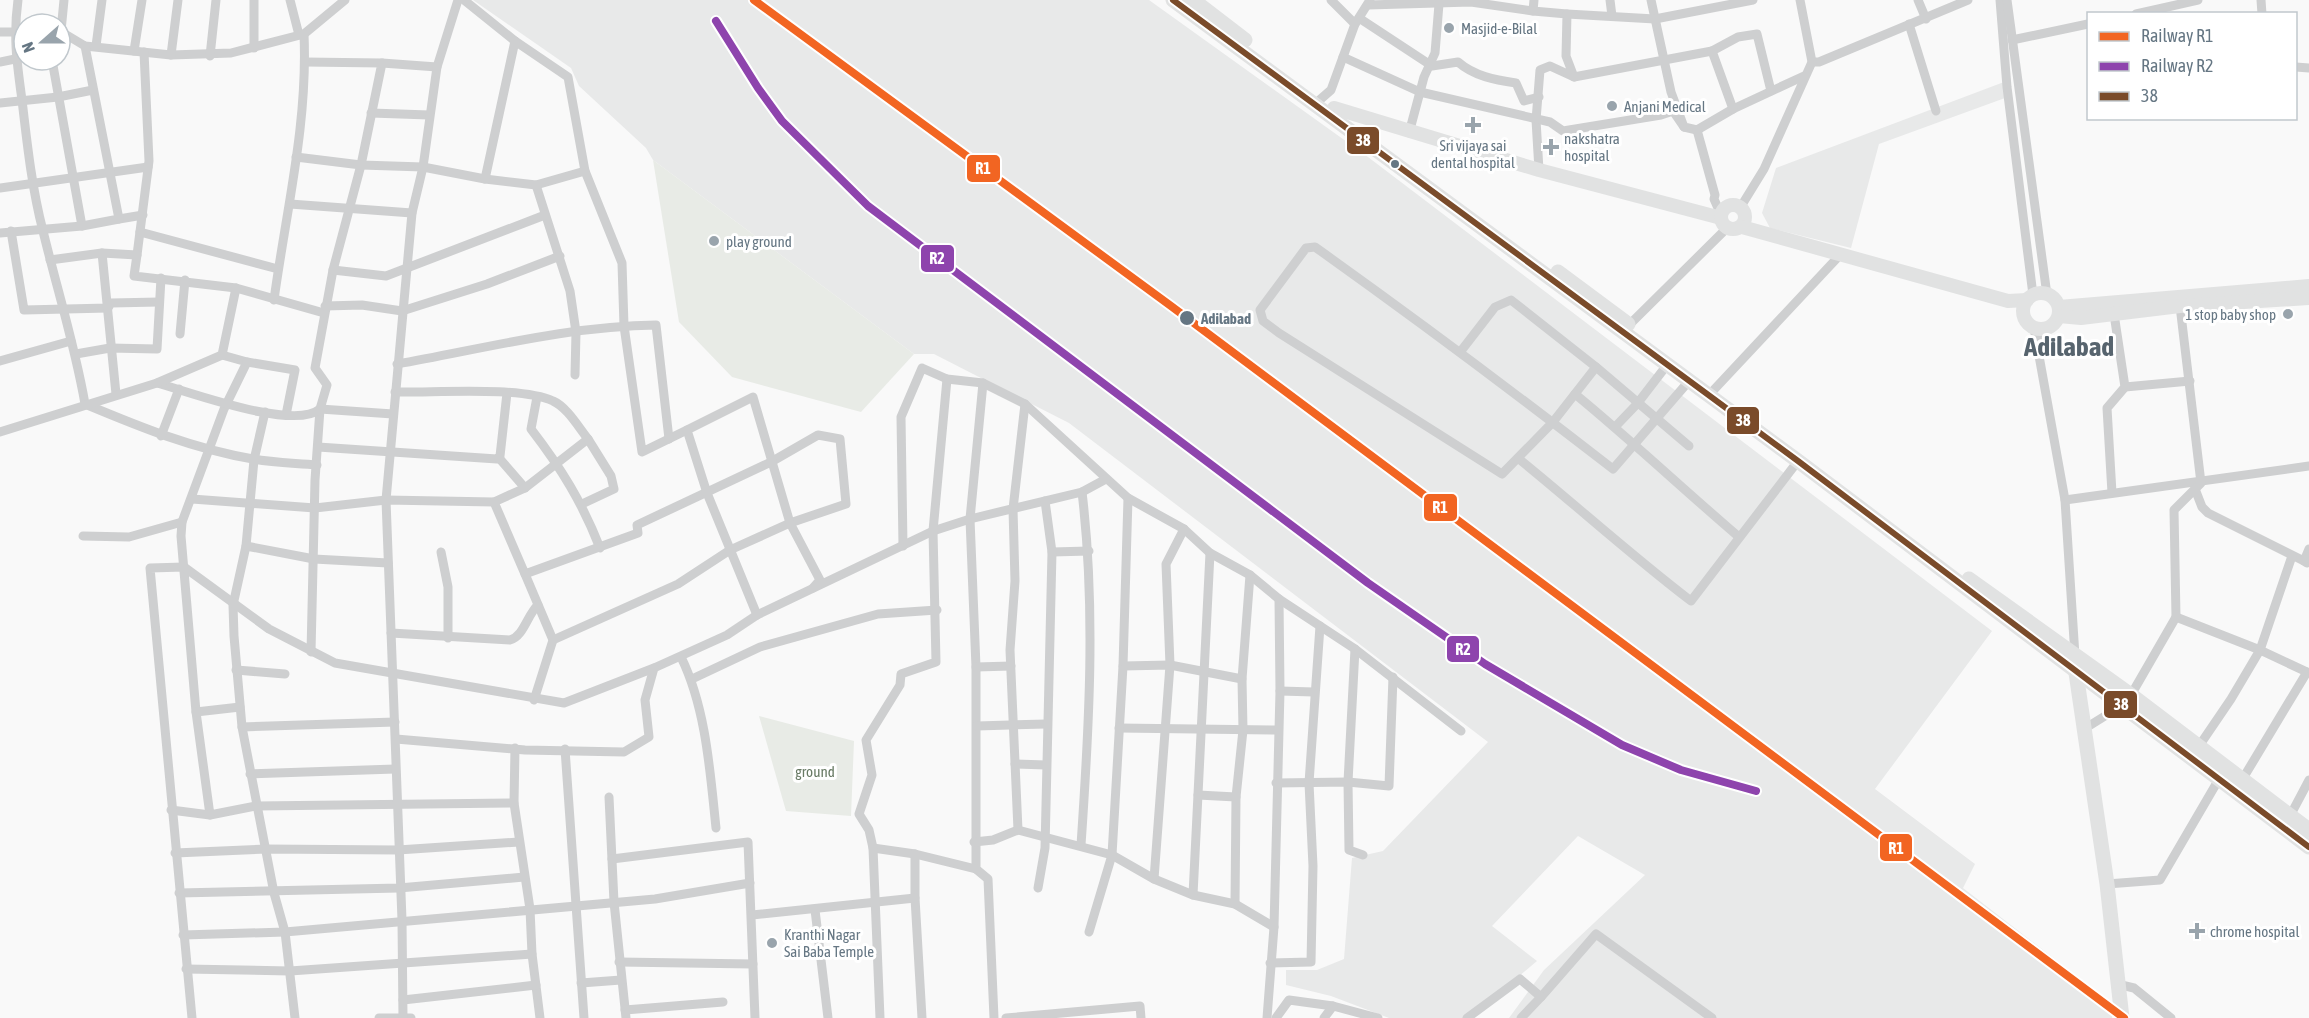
<svg xmlns="http://www.w3.org/2000/svg" width="2309" height="1018" viewBox="0 0 2309 1018" font-family="'Asap Condensed',sans-serif">
  <style>
    .built { fill: #e8e9e9 }
    .green { fill: #e8ebe6 }
    .lines { fill: none; stroke-linecap: round; stroke-linejoin: round }
    .minor { stroke: #cecfd0; stroke-width: 9 }
    .secondary { stroke: #e1e2e2; stroke-width: 14 }
    .primary { stroke: #e1e2e2; stroke-width: 15 }
    .bus-1-casing { stroke: #fff; stroke-width: 10 }
    .bus-1 { stroke: #7a4b2a; stroke-width: 6 }
    .rail-1-casing { stroke: #fff; stroke-width: 12 }
    .rail-2-casing { stroke: #fff; stroke-width: 12 }
    .rail-1 { stroke: #f26522; stroke-width: 8 }
    .rail-2 { stroke: #8e44ad; stroke-width: 8 }
    .poi-dot { fill: #99a4ac; stroke: #fff; stroke-width: 2 }
    .bus-dot { fill: #657683; stroke: #fff; stroke-width: 2 }
    .labels { text-anchor: middle; dominant-baseline: central; stroke-width: 6; stroke-linejoin: round; paint-order: stroke }
    .poi-label { font-size: 15px; fill: #657683; stroke: #fff; text-anchor: start }
    .stop-label { font-size: 15px; font-weight: bold; fill: #657683; stroke: #fff; text-anchor: start }
    .park-label { font-size: 15px; fill: #687a64; stroke: #fff }
    .town-label { font-size: 27px; font-weight: bold; fill: #57646e; stroke: #fff }
    .line-badge { stroke: #fff; stroke-width: 2 }
    .badge-label { font-size: 16px; text-anchor: middle; font-weight: bold; fill: #fff }
  </style>
  <rect width="100%" height="100%" fill="#f9f9f9"/>
  <!-- built -->
  <g class="built">
    <path d="M473,0H1149L1368,157L1992,631L1875,789L1975,864L1963,888L2113,1004L2112,1018H1509L1544,970L1645,875L1578,836L1492,926L1537,961L1469,1018H1389L1331,996L1286,985V970H1317L1344,959L1352,858L1383,851L1488,742L1069,423L934,354H914L653,160L646,148L579,86L571,68Z"/>
    <path d="M2004,82L2005,98L1879,144L1851,248L1770,228L1762,213L1776,168Z"/>
  </g>
  <!-- green -->
  <g class="green">
    <path d="M653,160L914,354L861,412L732,377L679,322Z"/>
    <path d="M759,716L854,741L851,816L786,811Z"/>
  </g>
  <g class="lines">
    <!-- minor -->
    <g class="minor">
      <path d="M18,0C13,37 17,63 22,100C27,143 32,189 43,231C57,289 75,346 85,404"/>
      <path d="M290,0L299,35"/>
      <path d="M464,0L515,41L568,77L585,171L622,263L624,326L642,452L687,430"/>
      <path d="M1331,0L1355,24"/>
      <path d="M1534,0L1533,11L1567,14L1566,56L1574,77L1550,66L1540,70L1536,120L1539,170"/>
      <path d="M1610,0L1612,16"/>
      <path d="M1651,0L1671,92L1684,127L1697,130L1733,109L1804,76"/>
      <path d="M1918,0L1926,19"/>
      <path d="M2000,0L2007,87L2033,295"/>
      <path d="M2007,0L2047,295"/>
      <path d="M2261,0L2262,14"/>
      <path d="M1368,5L1471,2L1533,11"/>
      <path d="M1567,14L1655,19L1753,0"/>
      <path d="M2136,14L2198,0"/>
      <path d="M1359,18L1432,66L1458,62C1474,76 1495,80 1516,83L1524,101L1539,97"/>
      <path d="M1909,24L1936,111"/>
      <path d="M60,31L85,46L171,55L231,53L304,34L345,0"/>
      <path d="M61,31L64,0"/>
      <path d="M0,32H24"/>
      <path d="M2012,40L2088,24"/>
      <path d="M96,46L102,0"/>
      <path d="M254,48V0"/>
      <path d="M134,51L142,0"/>
      <path d="M171,55L178,0"/>
      <path d="M210,56L216,0"/>
      <path d="M1343,57L1420,92L1550,122L1563,131L1661,115L1673,111L1684,127"/>
      <path d="M52,60L82,226"/>
      <path d="M0,62L15,59"/>
      <path d="M305,62L382,63L361,165L333,270L315,368L327,385L320,409L315,480L311,652"/>
      <path d="M1812,62H1819L1968,0"/>
      <path d="M382,63L437,67"/>
      <path d="M2296,67L2309,68"/>
      <path d="M1574,77L1712,51"/>
      <path d="M0,103L58,97L93,90"/>
      <path d="M1315,104L1331,90L1355,24L1370,0"/>
      <path d="M1733,109L1712,51L1738,37L1757,34L1771,91"/>
      <path d="M371,113L429,115"/>
      <path d="M1697,130L1715,195L1714,199L1721,215"/>
      <path d="M1409,133L1424,77L1435,53L1439,4"/>
      <path d="M296,157L361,165L423,167L485,179L536,185L570,291L576,332L575,375"/>
      <path d="M485,179L515,41"/>
      <path d="M536,185L585,171"/>
      <path d="M0,188L148,167"/>
      <path d="M290,204L412,213"/>
      <path d="M1740,208L1764,169L1812,62L1800,0"/>
      <path d="M119,219L143,215"/>
      <path d="M11,231L24,310L108,308L111,303L159,302"/>
      <path d="M140,232L278,269"/>
      <path d="M0,233L82,226L119,219L85,46"/>
      <path d="M102,253L116,394"/>
      <path d="M137,255L149,161L144,52"/>
      <path d="M50,260L102,253L137,255L134,276L236,288L324,313"/>
      <path d="M333,270L386,276L545,215"/>
      <path d="M274,300C286,211 308,124 304,34"/>
      <path d="M325,306L362,305L402,311L487,284L560,256"/>
      <path d="M1626,328L1727,228"/>
      <path d="M2034,328L2065,500L2075,656"/>
      <path d="M180,334L185,280"/>
      <path d="M2041,349L2045,329"/>
      <path d="M1461,351L1495,307L1511,300L1596,367L1689,446"/>
      <path d="M76,354L110,348L157,349L161,278"/>
      <path d="M222,355L247,362L224,409L182,522L181,536L196,712L210,815L256,806L514,803"/>
      <path d="M0,361L71,341"/>
      <path d="M247,362L295,370L286,415"/>
      <path d="M397,364C482,349 569,326 656,325L669,439"/>
      <path d="M1596,367L1553,422L1502,474L1279,333L1263,321L1260,310L1306,248L1315,247C1416,319 1515,393 1613,469L1689,381"/>
      <path d="M157,383C190,392 294,431 320,409L393,414"/>
      <path d="M983,383L970,519L976,667V869L988,879L994,1018"/>
      <path d="M2125,387L2190,381"/>
      <path d="M1575,394C1631,440 1684,490 1739,537"/>
      <path d="M1709,395L1840,255"/>
      <path d="M537,397L531,429C561,468 582,502 600,548"/>
      <path d="M85,404C140,427 194,449 253,459C274,463 296,463 317,465"/>
      <path d="M265,412L254,460L246,546L233,605L234,636L242,727L274,893L285,932L295,1018"/>
      <path d="M1615,427L1637,404L1667,365"/>
      <path d="M0,432L157,383L222,355L236,288"/>
      <path d="M161,436L179,389"/>
      <path d="M318,447L497,459L500,456L507,393"/>
      <path d="M499,458L525,488"/>
      <path d="M1519,459C1577,506 1632,556 1691,601L1798,461"/>
      <path d="M2195,489L2202,507L2208,513L2304,561"/>
      <path d="M2112,493L2107,408L2125,387L2114,314"/>
      <path d="M192,499L315,508L386,500L494,502L525,488L588,439C579,428 567,407 553,401C521,386 433,393 395,392"/>
      <path d="M2065,500L2309,466"/>
      <path d="M494,502L525,574L638,533L637,525L771,462L818,435L840,439L846,504L790,523L730,550L678,584L553,640"/>
      <path d="M582,504L614,489L611,476L588,439"/>
      <path d="M83,536L129,537L182,522"/>
      <path d="M246,546L314,559L388,563"/>
      <path d="M903,546L901,417L922,368L947,379L983,383L1025,404L1128,498L1184,529L1210,553L1250,575L1279,599L1355,649L1461,731"/>
      <path d="M441,552L448,587V638"/>
      <path d="M1052,552L1089,551"/>
      <path d="M2307,563L2304,561L2309,549"/>
      <path d="M525,574L553,640L534,700"/>
      <path d="M757,615L707,493L687,430L753,397L790,523L820,580L813,588"/>
      <path d="M2176,617L2260,650L2309,673"/>
      <path d="M391,633L510,640C524,636 527,615 538,605"/>
      <path d="M1355,649L1348,782L1349,850L1363,855"/>
      <path d="M681,657C706,708 710,771 716,828"/>
      <path d="M1123,666L1170,665L1242,679"/>
      <path d="M976,667L1011,666"/>
      <path d="M236,670L285,674"/>
      <path d="M692,679L760,647L878,614L937,610"/>
      <path d="M1280,691L1314,692"/>
      <path d="M196,712L240,707"/>
      <path d="M977,726L1046,724"/>
      <path d="M242,727L395,722"/>
      <path d="M1119,728L1278,730"/>
      <path d="M2084,729L2121,706L2131,695L2176,617L2174,510L2201,483L2180,306"/>
      <path d="M396,739L525,750L624,752L649,737L645,700L654,668L727,635L757,615L933,531L970,519L1082,492L1106,479"/>
      <path d="M515,748L514,803L530,909L532,954L540,1018"/>
      <path d="M565,749L584,1018"/>
      <path d="M2197,749L2231,699L2260,650L2292,556"/>
      <path d="M1015,764L1046,765"/>
      <path d="M250,774L395,769"/>
      <path d="M2242,780L2307,672"/>
      <path d="M1276,783L1348,782L1389,786L1393,677"/>
      <path d="M1198,795L1236,797"/>
      <path d="M609,797L614,902L626,1018"/>
      <path d="M171,810L210,815"/>
      <path d="M2290,816L2309,780"/>
      <path d="M1018,830L1112,855L1154,879L1193,895L1235,904L1274,927"/>
      <path d="M974,842L993,840L1018,830L1010,650L1015,581L1013,509L1025,404"/>
      <path d="M1081,845C1089,728 1096,609 1082,492"/>
      <path d="M873,848L915,854L976,869"/>
      <path d="M175,853L266,849L398,850L519,842"/>
      <path d="M915,854V898L922,1018"/>
      <path d="M612,859L748,842L755,1018"/>
      <path d="M1154,879L1170,665L1166,564L1184,529"/>
      <path d="M2107,884L2160,880L2219,779"/>
      <path d="M1038,888L1045,848L1052,552L1045,501"/>
      <path d="M179,893L399,888L524,877"/>
      <path d="M1193,895L1210,553"/>
      <path d="M1235,904L1236,797L1243,730L1242,679L1250,575"/>
      <path d="M815,910L828,1018"/>
      <path d="M752,915L915,898"/>
      <path d="M1089,932L1112,855L1123,666L1128,498"/>
      <path d="M183,935L285,932L655,899L750,883"/>
      <path d="M619,962L753,964"/>
      <path d="M1270,963L1311,962L1313,866L1309,783L1320,626"/>
      <path d="M186,969L290,971L532,954"/>
      <path d="M581,983L621,980"/>
      <path d="M2117,984L2134,988L2171,1018"/>
      <path d="M1541,997L1596,934L1712,1018"/>
      <path d="M403,1000L536,985"/>
      <path d="M625,1010L723,1002"/>
      <path d="M192,1018L150,568L184,567L269,629L335,663L564,703L654,668"/>
      <path d="M379,1018H411"/>
      <path d="M403,1018L402,920L386,500L412,213L423,167L437,67L458,0"/>
      <path d="M880,1018L873,848L869,830L859,814L872,775L866,740L900,685L901,674L936,662L933,531L947,379"/>
      <path d="M1006,1018L1140,1006L1141,1018"/>
      <path d="M1267,1018L1274,927L1280,691L1279,599"/>
      <path d="M1276,1018L1289,1000L1333,1006L1378,1018"/>
      <path d="M1324,1018L1333,1006"/>
      <path d="M1467,1018L1520,979L1541,997L1521,1018"/>
    </g>
    <!-- secondary -->
    <g class="secondary">
      <path d="M1334,108L1539,170L1721,218"/>
      <circle cx="1733" cy="217" r="12"/>
      <path d="M1742,227L2008,301L2027,300"/>
      <circle cx="2041" cy="311" r="18"/>
      <path d="M2059,307L2309,286"/>
      <path d="M2059,316L2081,318L2180,306L2309,298"/>
    </g>
    <!-- primary -->
    <g class="primary">
      <path d="M1173,0L1798,461L2309,847"/>
      <path d="M1193,0L1245,40"/>
      <path d="M1558,272L1628,324"/>
      <path d="M1969,579L2131,695L2309,830"/>
      <path d="M2076,673L2107,884L2122,1018"/>
    </g>
    <defs>
      <path id="bus-1" d="M1173,0L1798,461L2309,847"/>
    </defs>
    <!-- bus-1 casing -->
    <use href="#bus-1" class="bus-1-casing"/>
    <!-- bus-1 -->
    <use href="#bus-1" class="bus-1"/>
    <defs>
      <path id="rail-1" d="M754,0L1171,306L2124,1018"/>
      <path id="rail-2" d="M716,21L758,88L782,121L868,206L1368,583L1485,664L1622,745L1681,770L1756,791"/>
    </defs>
    <!-- rail-1 casing -->
    <use href="#rail-1" class="rail-1-casing"/>
    <!-- rail-2 casing -->
    <use href="#rail-2" class="rail-2-casing"/>
    <!-- rail-1 -->
    <use href="#rail-1" class="rail-1"/>
    <!-- rail-2 -->
    <use href="#rail-2" class="rail-2"/>
  </g>
  <!-- markers -->
  <g class="poi-dot">
    <circle cx="1449" cy="28" r="6"/>
    <circle cx="1612" cy="106" r="6"/>
    <path d="M1470 116h6v6h6v6h-6v6h-6v-6h-6v-6h6z"/>
    <path d="M1548 138h6v6h6v6h-6v6h-6v-6h-6v-6h6z"/>
    <circle cx="714" cy="241" r="6"/>
    <circle cx="2288" cy="314" r="6"/>
    <path d="M2194 922h6v6h6v6h-6v6h-6v-6h-6v-6h6z"/>
    <circle cx="772" cy="943" r="6"/>
  </g>
  <g class="bus-dot">
    <circle cx="1395" cy="164" r="5"/>
    <circle cx="1187" cy="318" r="8"/>
  </g>
  <g class="labels">
    <!-- poi labels -->
    <g class="poi-label">
      <text x="1461" y="28">Masjid-e-Bilal</text>
      <text x="1624" y="106">Anjani Medical</text>
      <text x="1564" y="138">nakshatra<tspan x="1564" dy="17">hospital</tspan></text>
      <text x="1473" y="145" text-anchor="middle">Sri vijaya sai<tspan x="1473" dy="17">dental hospital</tspan></text>
      <text x="726" y="241">play ground</text>
      <text x="2276" y="314" text-anchor="end">1 stop baby shop</text>
      <text x="2210" y="931">chrome hospital</text>
      <text x="784" y="934">Kranthi Nagar<tspan x="784" dy="17">Sai Baba Temple</tspan></text>
    </g>
    <!-- stop labels -->
    <g class="stop-label">
      <text x="1201" y="318">Adilabad</text>
    </g>
    <!-- park labels -->
    <g class="park-label">
      <text x="815" y="771">ground</text>
    </g>
    <!-- town labels -->
    <g class="town-label">
      <text x="2069" y="346">Adilabad</text>
    </g>
  </g>
  <g class="line-badge">
    <rect x="1346" y="126" width="34" height="29" rx="6" fill="#7a4b2a"/>
    <rect x="966" y="154" width="35" height="29" rx="6" fill="#f26522"/>
    <rect x="920" y="244" width="35" height="29" rx="6" fill="#8e44ad"/>
    <rect x="1726" y="406" width="34" height="29" rx="6" fill="#7a4b2a"/>
    <rect x="1423" y="493" width="35" height="29" rx="6" fill="#f26522"/>
    <rect x="1446" y="635" width="34" height="28" rx="6" fill="#8e44ad"/>
    <rect x="2103" y="690" width="35" height="29" rx="6" fill="#7a4b2a"/>
    <rect x="1879" y="833" width="34" height="29" rx="6" fill="#f26522"/>
  </g>
  <g class="badge-label">
    <text x="1363" y="146">38</text>
    <text x="983" y="174">R1</text>
    <text x="937" y="264">R2</text>
    <text x="1743" y="426">38</text>
    <text x="1440" y="513">R1</text>
    <text x="1463" y="655">R2</text>
    <text x="2121" y="710">38</text>
    <text x="1896" y="854">R1</text>
  </g>
  <!-- legend -->
  <rect x="2087" y="12" width="210" height="108" fill="#ffffff" stroke="#c1c8cd" stroke-width="1.5"/>
  <rect x="2099" y="32" width="30" height="9" fill="#f26522" stroke="#c1c8cd" stroke-width="1.5"/>
  <text x="2141" y="42" font-size="18" fill="#657683">Railway R1</text>
  <rect x="2099" y="62" width="30" height="9" fill="#8e44ad" stroke="#c1c8cd" stroke-width="1.5"/>
  <text x="2141" y="72" font-size="18" fill="#657683">Railway R2</text>
  <rect x="2099" y="92" width="30" height="9" fill="#7a4b2a" stroke="#c1c8cd" stroke-width="1.5"/>
  <text x="2141" y="102" font-size="18" fill="#657683">38</text>
  <!-- north arrow -->
  <g transform="translate(42 42) rotate(249)"><circle r="28" fill="#ffffff" stroke="#c1c8cd" stroke-width="1.5"/>
  <path d="M0-4.5L10 22L0 15L-10 22Z" fill="#99a4ac"/>
  <text y="-9" font-size="16" font-weight="bold" text-anchor="middle" fill="#657683">N</text>
  </g>
</svg>
